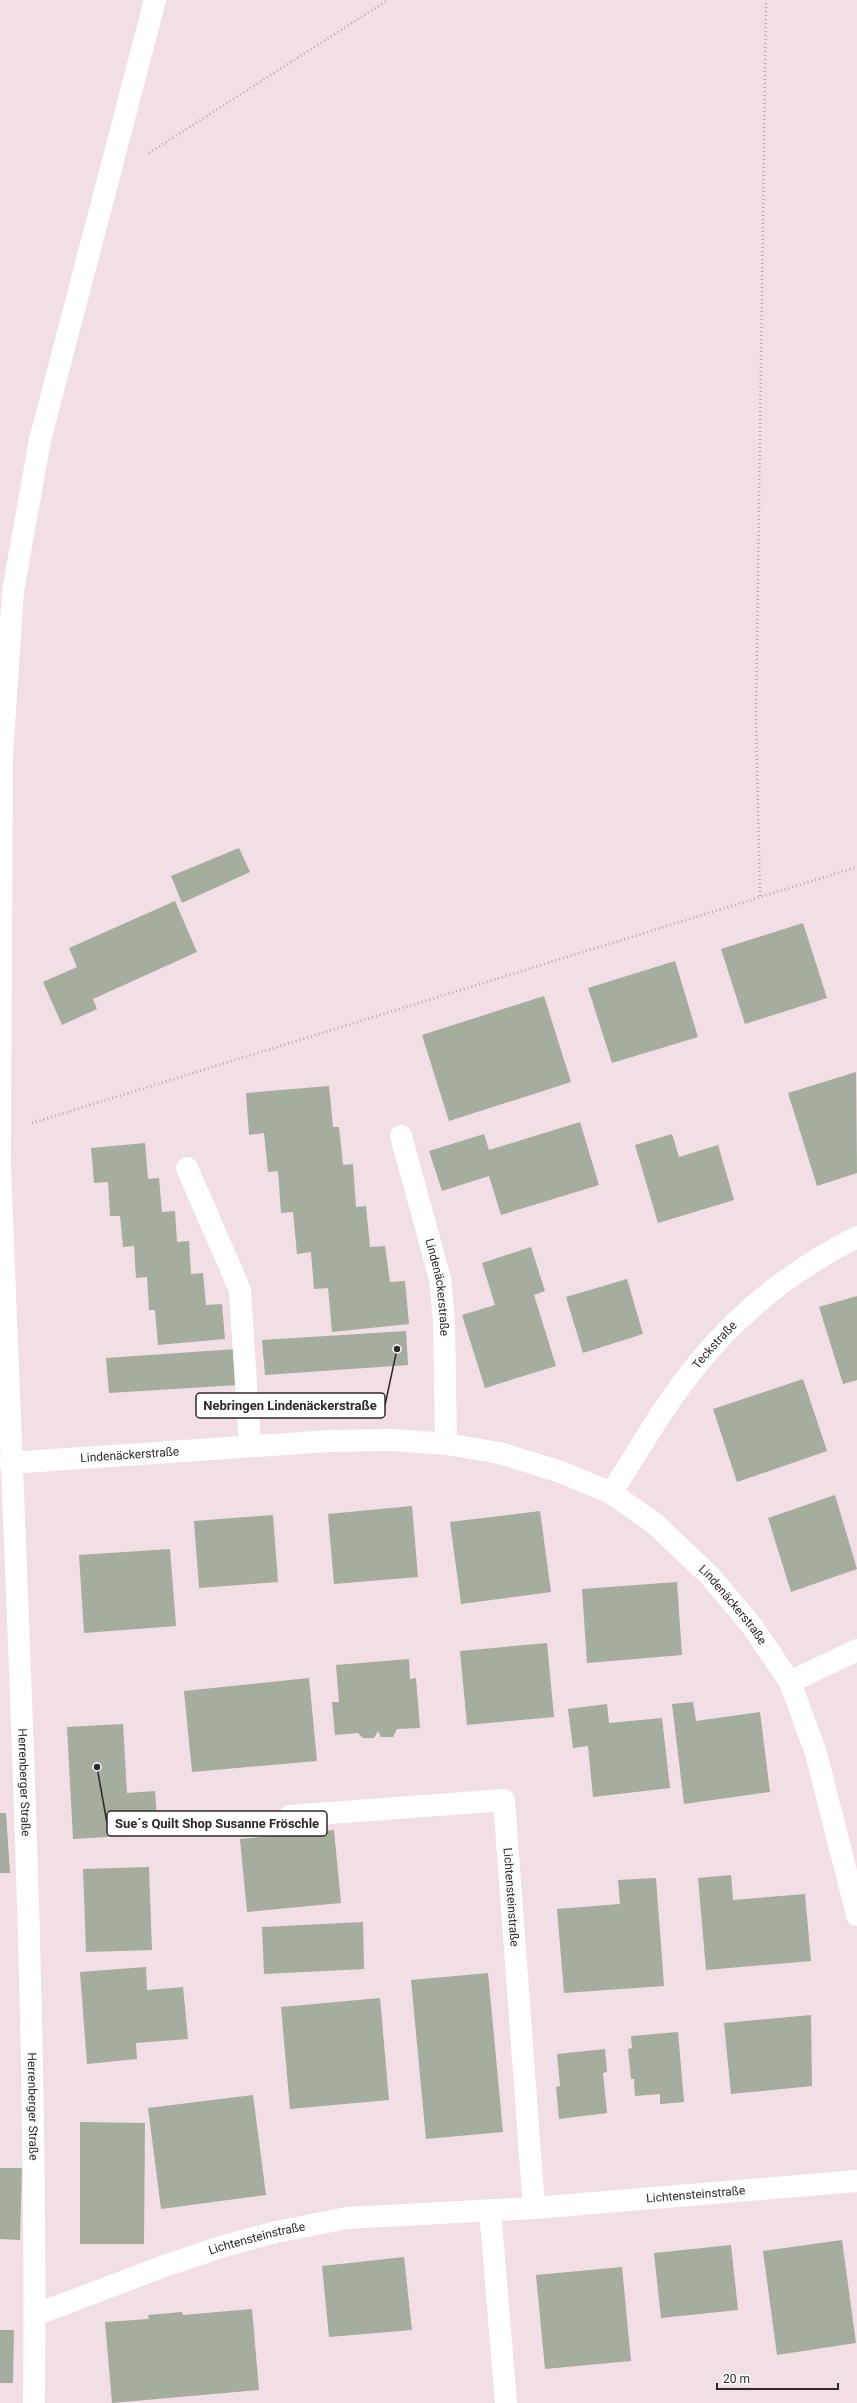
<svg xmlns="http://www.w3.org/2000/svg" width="857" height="2403" viewBox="0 0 857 2403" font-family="Roboto,sans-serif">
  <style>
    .building { fill: #a4ad9e }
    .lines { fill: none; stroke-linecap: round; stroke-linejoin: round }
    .path { stroke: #b6a6ac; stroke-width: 2.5; stroke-dasharray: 1 3; stroke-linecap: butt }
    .minor { stroke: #fff; stroke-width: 22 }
    .labels { text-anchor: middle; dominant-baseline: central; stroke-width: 4; stroke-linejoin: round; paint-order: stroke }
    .street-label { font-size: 12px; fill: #2f282a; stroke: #fff }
    .leader { fill: none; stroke: #2f282a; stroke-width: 1.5 }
    .callout-dot { fill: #2f282a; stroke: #fff; stroke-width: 1.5 }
    .callout { fill: #fff; stroke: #2f282a; stroke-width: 1.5 }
    .callout-label { font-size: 13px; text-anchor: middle; font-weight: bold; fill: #2f282a }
  </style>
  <rect width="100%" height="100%" fill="#f2dee5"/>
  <!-- building -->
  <g class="building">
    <path d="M239,848L250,872L182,903L171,876Z"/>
    <path d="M175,901L197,952L93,999L97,1009L62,1025L43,982L77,967L69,948Z"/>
    <path d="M803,923L827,998L745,1024L721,949Z"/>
    <path d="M675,961L698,1037L612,1063L588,988Z"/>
    <path d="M544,996L571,1082L449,1121L422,1035Z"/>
    <path d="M856,1072L857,1173L817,1186L788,1093Z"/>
    <path d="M329,1086L333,1127H339L343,1165L353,1164L356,1207L366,1206L370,1247L385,1246L390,1282L405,1281L409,1324L332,1332L328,1288L314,1289L311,1252L297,1254L293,1212L281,1213L278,1171L268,1172L264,1133L249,1135L246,1093Z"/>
    <path d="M580,1122L599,1185L501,1215L489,1176L442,1191L429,1151L484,1134L489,1150Z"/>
    <path d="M672,1134L679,1157L718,1145L734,1200L658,1223L635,1145Z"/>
    <path d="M145,1143L148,1179L159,1178L162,1212L175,1211L177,1242L189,1241L191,1274L203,1273L206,1305L222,1304L225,1339L158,1345L155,1310H149L147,1277L136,1278L134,1246L123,1247L120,1216H110L108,1182L94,1183L91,1148Z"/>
    <path d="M531,1247L545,1291L534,1295L556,1366L485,1388L462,1315L495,1305L482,1263Z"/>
    <path d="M627,1279L643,1334L583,1353L566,1297Z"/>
    <path d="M857,1296V1380L843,1384L819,1307Z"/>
    <path d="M406,1331L408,1365L265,1375L262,1340Z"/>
    <path d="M236,1349L239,1385L109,1393L106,1358Z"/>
    <path d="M803,1379L827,1451L737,1482L713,1409Z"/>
    <path d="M835,1495L857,1569L791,1592L768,1518Z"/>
    <path d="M412,1506L418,1577L334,1584L328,1514Z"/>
    <path d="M540,1511L551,1592L461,1604L450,1522Z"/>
    <path d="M273,1515L278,1582L199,1588L194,1521Z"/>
    <path d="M170,1549L176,1626L84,1633L79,1555Z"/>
    <path d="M677,1582L682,1655L587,1663L582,1589Z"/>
    <path d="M547,1643L554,1717L467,1725L460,1651Z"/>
    <path d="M409,1659L410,1679L416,1678L420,1728L397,1729L393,1737H381L378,1731L374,1738H363L358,1733L335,1735L332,1702H339L336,1665Z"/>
    <path d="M309,1678L317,1761L192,1772L184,1691Z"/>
    <path d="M693,1702L696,1721L760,1712L770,1792L684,1804L672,1704Z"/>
    <path d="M607,1704L609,1723L662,1718L670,1788L593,1797L588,1746L573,1748L568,1709Z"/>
    <path d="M123,1724L127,1793L155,1791L158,1834L73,1839L67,1727Z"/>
    <path d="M0,1813H6L10,1873H0Z"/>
    <path d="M334,1830L341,1903L247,1912L240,1839Z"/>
    <path d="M149,1867L152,1950L86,1952L83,1869Z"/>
    <path d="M731,1875L733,1900L805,1894L811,1961L706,1970L698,1878Z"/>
    <path d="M656,1878L664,1986L564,1993L557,1909L620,1904L618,1880Z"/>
    <path d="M363,1922L364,1969L264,1974L262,1927Z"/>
    <path d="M146,1967L147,1990L183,1987L188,2039L136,2043L137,2059L87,2064L80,1972Z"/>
    <path d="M488,1973L503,2132L426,2139L411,1980Z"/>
    <path d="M380,1998L389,2100L290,2109L281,2007Z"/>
    <path d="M811,2015L812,2086L731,2094L724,2023Z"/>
    <path d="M678,2032L684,2102L660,2104V2094L635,2096L634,2079H631L628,2049L632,2048L631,2036Z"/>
    <path d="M605,2049L607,2072L603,2073L607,2113L559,2119L556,2087L560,2086L557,2054Z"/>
    <path d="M253,2095L266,2195L161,2209L148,2108Z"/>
    <path d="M80,2122L145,2123L144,2244H80Z"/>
    <path d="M0,2168H22L20,2240L0,2239Z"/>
    <path d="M842,2240L856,2343L777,2355L763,2251Z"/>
    <path d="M731,2245L738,2310L661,2318L654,2253Z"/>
    <path d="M404,2257L412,2330L329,2337L322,2266Z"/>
    <path d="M622,2267L631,2361L545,2369L536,2275Z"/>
    <path d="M252,2309L259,2390L112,2403L105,2322L149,2319L148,2315L182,2312L183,2315Z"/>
    <path d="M0,2330H14L13,2383H0Z"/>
  </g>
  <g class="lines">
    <!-- path -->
    <g class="path">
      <path d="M149,153L388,0"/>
      <path d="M760,896L756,719L766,0"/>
      <path d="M32,1123L857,867"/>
    </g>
    <!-- minor -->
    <g class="minor">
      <path id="s1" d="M401,1136L440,1279L444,1321L446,1444"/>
      <path d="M0,1156L2,756L13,591L40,440L155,0"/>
      <path id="s2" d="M0,1163C15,1576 38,1989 34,2403"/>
      <path d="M187,1168L240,1290L250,1446"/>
      <path id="s3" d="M10,1463L330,1441L393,1440L446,1444L500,1453L561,1472L611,1493L654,1523L710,1576L752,1626L790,1682L816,1753L857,1915"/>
      <path id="s4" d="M611,1493C635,1457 656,1418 682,1384C729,1320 787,1272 857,1237"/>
      <path d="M790,1682L857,1650"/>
      <path id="s5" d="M290,1816L504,1800L534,2208"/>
      <path d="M490,2210L506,2403"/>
      <path id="s6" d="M35,2315L167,2265L224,2246L276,2232L347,2218L534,2208L857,2181"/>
    </g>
  </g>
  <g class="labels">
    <!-- street labels -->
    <g class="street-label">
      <text stroke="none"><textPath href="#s1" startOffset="156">Lindenäckerstraße</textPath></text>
      <text stroke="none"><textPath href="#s4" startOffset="181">Teckstraße</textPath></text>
      <text stroke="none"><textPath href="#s3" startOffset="120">Lindenäckerstraße</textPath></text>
      <text stroke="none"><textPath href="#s3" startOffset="776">Lindenäckerstraße</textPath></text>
      <text stroke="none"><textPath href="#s2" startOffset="620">Herrenberger Straße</textPath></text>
      <text stroke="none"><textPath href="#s5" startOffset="312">Lichtensteinstraße</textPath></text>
      <text stroke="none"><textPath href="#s2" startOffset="944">Herrenberger Straße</textPath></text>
      <text stroke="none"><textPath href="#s6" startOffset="677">Lichtensteinstraße</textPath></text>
      <text stroke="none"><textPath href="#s6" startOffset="235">Lichtensteinstraße</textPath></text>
    </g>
  </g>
  <!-- callouts -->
  <path class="leader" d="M397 1349L385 1405M97 1767L107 1823"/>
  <g class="callout-dot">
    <circle cx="397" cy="1349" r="4"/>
    <circle cx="97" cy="1767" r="4"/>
  </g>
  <g class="callout">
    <rect x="196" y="1393" width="189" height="25" rx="4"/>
    <rect x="107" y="1811" width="220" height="25" rx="4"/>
  </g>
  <g class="callout-label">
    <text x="290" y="1410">Nebringen Lindenäckerstraße</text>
    <text x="217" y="1828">Sue´s Quilt Shop Susanne Fröschle</text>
  </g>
  <!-- scale -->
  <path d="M717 2383v6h121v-6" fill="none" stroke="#2f282a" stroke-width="2"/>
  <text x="723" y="2383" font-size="12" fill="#2f282a" stroke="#ffffff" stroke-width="3" paint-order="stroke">20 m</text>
</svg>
